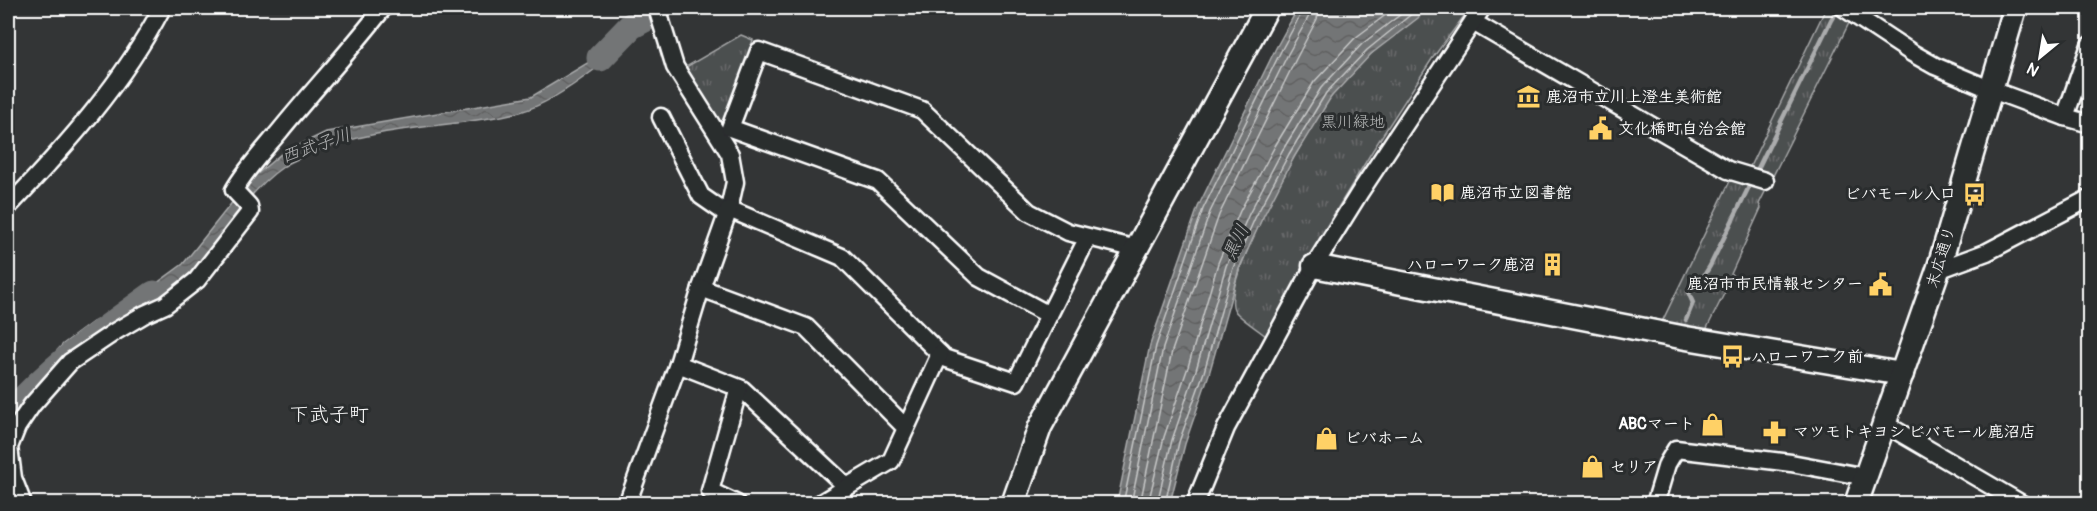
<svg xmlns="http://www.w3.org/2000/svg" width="2097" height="511" viewBox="0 0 2097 511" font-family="Pangolin,'Klee One',sans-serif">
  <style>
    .grass { fill: url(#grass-tufts); stroke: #a6a7a8; stroke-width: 1.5 }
    .water { fill: url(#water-waves); stroke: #abacad; stroke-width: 1.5 }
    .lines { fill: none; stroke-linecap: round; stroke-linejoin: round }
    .shore { stroke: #c7c8c8; stroke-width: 1.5 }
    .stream { stroke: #abacad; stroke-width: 4.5 }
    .river { stroke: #737576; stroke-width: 27 }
    .street-casing { stroke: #fff; stroke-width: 21 }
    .secondary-casing { stroke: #fff; stroke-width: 27 }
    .street { stroke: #2a2d2e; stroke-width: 16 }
    .secondary { stroke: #2a2d2e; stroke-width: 22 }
    .labels { text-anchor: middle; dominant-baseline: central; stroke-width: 6; stroke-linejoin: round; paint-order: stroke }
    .poi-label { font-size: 16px; font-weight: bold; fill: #fff; stroke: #2a2d2e; text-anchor: start }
    .park-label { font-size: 16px; fill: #b7b9b9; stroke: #2a2d2e }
    .street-label { font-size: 16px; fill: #fff; stroke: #2a2d2e }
    .water-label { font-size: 18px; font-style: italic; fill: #b2b3b4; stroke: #2a2d2e }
    .quarter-label { font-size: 20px; fill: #fff; stroke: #2a2d2e }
  </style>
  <defs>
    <pattern id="grass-tufts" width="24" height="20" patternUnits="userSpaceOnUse" patternTransform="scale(1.5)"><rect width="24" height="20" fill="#4c4f50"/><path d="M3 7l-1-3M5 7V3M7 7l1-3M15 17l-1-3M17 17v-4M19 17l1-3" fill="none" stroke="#67696a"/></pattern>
    <pattern id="water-waves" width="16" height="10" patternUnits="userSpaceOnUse" patternTransform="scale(1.5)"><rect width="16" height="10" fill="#737576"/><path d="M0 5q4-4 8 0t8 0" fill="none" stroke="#606061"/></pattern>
  </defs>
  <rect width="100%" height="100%" fill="#333536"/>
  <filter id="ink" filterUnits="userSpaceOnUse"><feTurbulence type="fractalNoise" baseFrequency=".0167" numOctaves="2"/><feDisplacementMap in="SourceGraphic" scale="12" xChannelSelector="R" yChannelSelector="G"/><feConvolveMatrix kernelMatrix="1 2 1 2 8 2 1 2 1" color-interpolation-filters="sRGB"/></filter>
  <g filter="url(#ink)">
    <!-- grass -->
    <g class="grass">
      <path d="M1427,8H1470L1432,59L1373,150L1302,267L1267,337C1259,330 1241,319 1235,311C1217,286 1311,124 1331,97C1342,82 1357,66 1371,54C1389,37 1411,26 1427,8Z"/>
      <path d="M1826,8L1850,21L1759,204L1761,208L1731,274L1733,276L1705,332L1661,324L1730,181L1732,179H1744Z"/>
      <path d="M741,35L753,40L742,75L721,126L686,67Z"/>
    </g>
    <!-- water -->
    <g class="water">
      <path d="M652,8H666C634,39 563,101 520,112C451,129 378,124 312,153C303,157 291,161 283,167C258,184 234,215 216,240C207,251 198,265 188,275C165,298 134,308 107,325C83,340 59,357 40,379C29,392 18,408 8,422V407L25,385L63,344L93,322L120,310L183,264L250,180L281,154L326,132L531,97L591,61Z"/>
      <path d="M1298,8H1427L1418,18L1371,54L1331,97L1294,157L1261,221L1239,269L1209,374L1185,444L1170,503H1117L1150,345L1198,207L1276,48Z"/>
    </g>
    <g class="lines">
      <!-- shore -->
      <g class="shore">
        <path d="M1123,504L1156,346L1203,209L1281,51L1302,12L1303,8"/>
        <path d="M1131,504L1163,348L1210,212L1288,54L1309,16L1310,8"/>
        <path d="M1140,504L1172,351L1219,215L1296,59L1317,19L1319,8"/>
        <path d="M1148,504L1164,437L1188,367L1218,263L1240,211L1275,146L1314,82L1355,38L1395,8"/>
        <path d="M1157,504L1172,440L1196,370L1226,266L1249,214L1282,151L1321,88L1362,44L1409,8"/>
        <path d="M1165,504L1179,442L1204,372L1233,268L1255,218L1289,154L1326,93L1367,50L1419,8"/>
      </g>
      <!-- stream -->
      <path class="stream" d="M1686,320L1693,303L1689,294L1695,279H1702L1710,266L1831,20L1838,8"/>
      <!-- river -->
      <g class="river">
        <path d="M600,58L631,26L650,16L657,8"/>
        <path d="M8,416C50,367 102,331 154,294"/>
      </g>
      <defs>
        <g id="street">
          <path d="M657,8L675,67L730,154L735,182L729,209L842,257L944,358L1016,382L1049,315"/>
          <path d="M1844,8L1912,53L1935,66L1992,90L2065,117L2090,124"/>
          <path d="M1473,22L1728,170L1765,181"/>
          <path d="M661,117L701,196L727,214"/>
          <path d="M2065,117L2090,45"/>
          <path d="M8,207C66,146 123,83 162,8"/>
          <path d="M1088,237L1049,315L979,277L878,181L730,128L759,51L922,110L1029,212L1068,232L1137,249"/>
          <path d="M1938,270L1987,252L2090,198"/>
          <path d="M701,288L729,209"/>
          <path d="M1885,424L2022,504"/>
          <path d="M906,428L806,327L701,288L678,364L742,389L847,487L891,461L940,354"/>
          <path d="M23,504L13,478L9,447L17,427L32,405L70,362L116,331L145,314L165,305L197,280L250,212L249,206L234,190C246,169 263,151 279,132C313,90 350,51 383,8"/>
          <path d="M627,504L678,364"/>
          <path d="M737,504L710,491L739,388"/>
          <path d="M819,504L847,487"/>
          <path d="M1195,504L1226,428L1314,266L1360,192L1482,8"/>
          <path d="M1655,504L1667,464L1676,449L1791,463L1866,477"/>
        </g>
        <g id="secondary">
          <path d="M1314,266L1686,338L1902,374"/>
          <path d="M1013,504L1040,427L1267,8"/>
          <path d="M1856,504L1938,270L2015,8"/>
        </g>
      </defs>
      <!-- street casing -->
      <use href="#street" class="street-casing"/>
      <!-- secondary casing -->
      <use href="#secondary" class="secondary-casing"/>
      <!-- street -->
      <use href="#street" class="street"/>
      <!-- secondary -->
      <use href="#secondary" class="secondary"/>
    </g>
  </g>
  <!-- icons -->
  <defs>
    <symbol id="museum-bare" viewBox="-9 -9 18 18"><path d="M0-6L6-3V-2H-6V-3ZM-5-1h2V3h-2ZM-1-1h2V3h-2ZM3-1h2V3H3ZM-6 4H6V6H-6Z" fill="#ffd166" stroke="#2a2d2e" stroke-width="2.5" paint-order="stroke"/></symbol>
    <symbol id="civic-bare" viewBox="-9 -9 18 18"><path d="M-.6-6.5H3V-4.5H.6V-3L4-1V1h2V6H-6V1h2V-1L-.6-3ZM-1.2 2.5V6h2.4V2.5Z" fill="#ffd166" stroke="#2a2d2e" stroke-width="2.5" paint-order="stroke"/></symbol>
    <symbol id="library-bare" viewBox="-9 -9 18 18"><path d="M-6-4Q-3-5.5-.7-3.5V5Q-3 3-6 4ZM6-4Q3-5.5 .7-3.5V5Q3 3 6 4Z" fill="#ffd166" stroke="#2a2d2e" stroke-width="2.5" paint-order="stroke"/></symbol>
    <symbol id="bus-bare" viewBox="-9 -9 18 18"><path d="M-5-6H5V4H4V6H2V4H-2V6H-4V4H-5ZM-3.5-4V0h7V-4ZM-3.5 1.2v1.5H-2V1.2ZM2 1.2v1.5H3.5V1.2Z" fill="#ffd166" stroke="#2a2d2e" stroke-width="2.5" paint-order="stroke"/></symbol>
    <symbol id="building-bare" viewBox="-9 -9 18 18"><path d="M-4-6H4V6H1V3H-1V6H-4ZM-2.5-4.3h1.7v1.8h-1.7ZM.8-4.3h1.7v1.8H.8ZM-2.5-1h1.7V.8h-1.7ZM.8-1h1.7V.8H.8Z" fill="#ffd166" stroke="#2a2d2e" stroke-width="2.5" paint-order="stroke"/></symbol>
    <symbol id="shop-bare" viewBox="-9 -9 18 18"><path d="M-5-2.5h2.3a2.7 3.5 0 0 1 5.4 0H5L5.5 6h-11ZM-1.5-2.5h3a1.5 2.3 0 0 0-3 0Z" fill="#ffd166" stroke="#2a2d2e" stroke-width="2.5" paint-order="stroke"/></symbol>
    <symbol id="pharmacy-bare" viewBox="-9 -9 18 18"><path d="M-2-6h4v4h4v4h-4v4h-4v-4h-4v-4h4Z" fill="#ffd166" stroke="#2a2d2e" stroke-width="2.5" paint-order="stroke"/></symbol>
  </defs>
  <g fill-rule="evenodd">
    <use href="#museum-bare" x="1512" y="80" width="33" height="33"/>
    <use href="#civic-bare" x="1584" y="112" width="33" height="33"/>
    <use href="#library-bare" x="1426" y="176" width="33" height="33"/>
    <use href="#bus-bare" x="1958" y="178" width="33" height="33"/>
    <use href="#building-bare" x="1536" y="248" width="33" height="33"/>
    <use href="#civic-bare" x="1864" y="268" width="33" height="33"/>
    <use href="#bus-bare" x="1716" y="340" width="33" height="33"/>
    <use href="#shop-bare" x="1696" y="408" width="33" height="33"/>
    <use href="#pharmacy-bare" x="1758" y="416" width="33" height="33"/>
    <use href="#shop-bare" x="1310" y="422" width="33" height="33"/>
    <use href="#shop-bare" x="1576" y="450" width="33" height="33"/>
  </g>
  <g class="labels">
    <!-- poi labels -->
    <g class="poi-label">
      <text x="1546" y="97">鹿沼市立川上澄生美術館</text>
      <text x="1618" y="129">文化橋町自治会館</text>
      <text x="1460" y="193">鹿沼市立図書館</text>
      <text x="1956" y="194" text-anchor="end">ビバモール入口</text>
      <text x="1535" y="265" text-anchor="end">ハローワーク鹿沼</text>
      <text x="1863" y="284" text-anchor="end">鹿沼市市民情報センター</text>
      <text x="1751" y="357">ハローワーク前</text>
      <text x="1695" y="424" text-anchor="end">ABCマート</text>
      <text x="1793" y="432">マツモトキヨシ ビバモール鹿沼店</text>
      <text x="1345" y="438">ビバホーム</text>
      <text x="1610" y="467">セリア</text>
    </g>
    <!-- park labels -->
    <g class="park-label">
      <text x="1353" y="122">黒川緑地</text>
    </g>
    <!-- street labels -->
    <g class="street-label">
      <text transform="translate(1941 257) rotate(-73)">末広通り</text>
    </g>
    <!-- water labels -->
    <g class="water-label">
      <text transform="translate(316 146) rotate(-19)">西武子川</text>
      <text transform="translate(1236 242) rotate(-64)">黒川</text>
    </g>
    <!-- quarter labels -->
    <g class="quarter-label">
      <text x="329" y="414">下武子町</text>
    </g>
  </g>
  <!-- margin -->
  <rect width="2097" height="511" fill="none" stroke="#2a2d2e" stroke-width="30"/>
  <rect x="15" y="15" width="2067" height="481" fill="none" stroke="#fff" stroke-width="2" filter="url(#ink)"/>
  <!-- north arrow -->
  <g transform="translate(2040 57) rotate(210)" stroke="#2a2d2e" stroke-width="4.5" paint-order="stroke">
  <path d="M0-4.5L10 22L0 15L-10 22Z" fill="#ffffff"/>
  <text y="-9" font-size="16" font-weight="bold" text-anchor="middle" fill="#ffffff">N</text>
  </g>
</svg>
